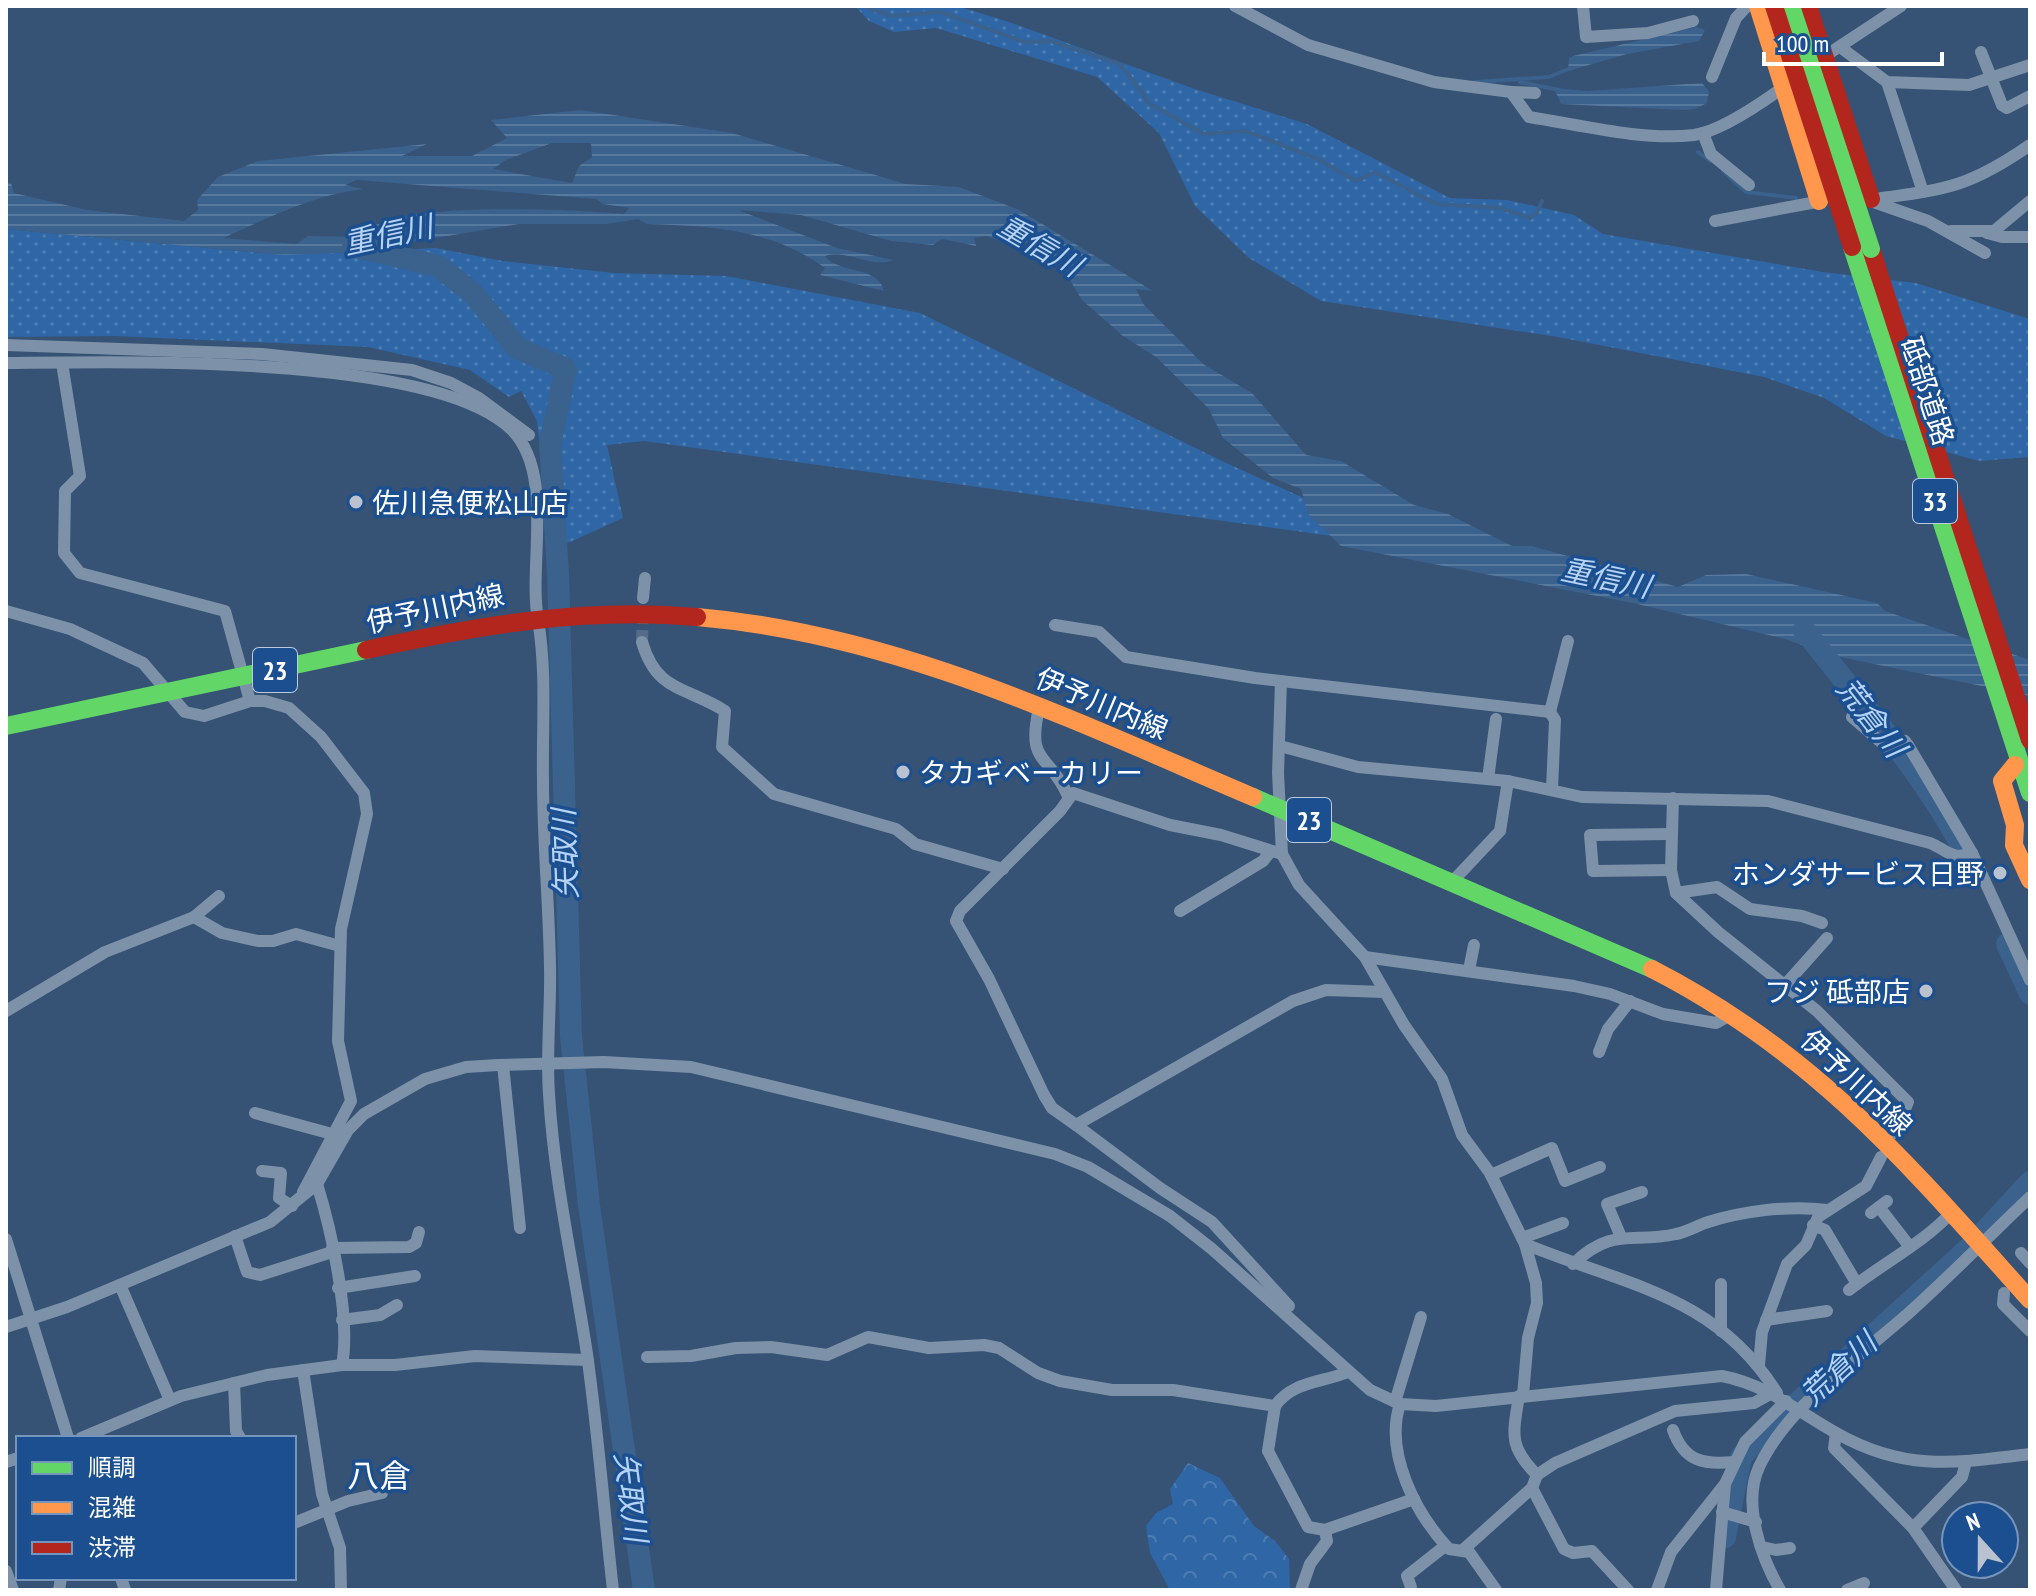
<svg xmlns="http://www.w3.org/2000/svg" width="2036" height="1596" viewBox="0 0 2036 1596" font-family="'PT Sans Narrow','Noto Sans JP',sans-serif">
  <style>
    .grass { fill: url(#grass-dots) }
    .forest { fill: url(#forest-crowns) }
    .water { fill: url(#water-rules); fill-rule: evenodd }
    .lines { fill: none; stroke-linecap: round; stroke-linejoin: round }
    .stream { stroke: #3b618d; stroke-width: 4 }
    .river { stroke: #3b618d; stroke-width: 22 }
    .street-tunnel { stroke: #546c89; stroke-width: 12; stroke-dasharray: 12 6; stroke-linecap: butt }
    .street { stroke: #7d92a8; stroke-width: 12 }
    .fast { stroke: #63d668; stroke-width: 18 }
    .slow { stroke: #ff974d; stroke-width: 18 }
    .jam { stroke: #b3261e; stroke-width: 18 }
    .fast-bridge { stroke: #63d668; stroke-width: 18 }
    .jam-bridge { stroke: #b3261e; stroke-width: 18 }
    .poi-dot { fill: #b9c2ce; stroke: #1b4f8f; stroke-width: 3 }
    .labels { text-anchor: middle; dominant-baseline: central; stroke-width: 7; stroke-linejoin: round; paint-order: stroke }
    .shield { fill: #1b4f8f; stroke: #bbcadd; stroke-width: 2 }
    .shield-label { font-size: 26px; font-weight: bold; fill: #fff }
    .street-label { font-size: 28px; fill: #fff; stroke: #1b4f8f }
    .poi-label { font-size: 28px; fill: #fff; stroke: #1b4f8f; text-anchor: start }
    .water-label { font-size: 30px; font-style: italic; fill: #b5d3f5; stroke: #1b4f8f }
    .quarter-label { font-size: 32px; fill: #fff; stroke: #1b4f8f }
  </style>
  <defs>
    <pattern id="grass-dots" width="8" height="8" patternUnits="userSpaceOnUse" patternTransform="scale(2)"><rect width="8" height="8" fill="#2f66a5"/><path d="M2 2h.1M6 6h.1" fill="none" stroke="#4e7db2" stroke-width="1.8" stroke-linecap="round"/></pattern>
    <pattern id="forest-crowns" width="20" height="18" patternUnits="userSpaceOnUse" patternTransform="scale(2)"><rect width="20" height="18" fill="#2f66a5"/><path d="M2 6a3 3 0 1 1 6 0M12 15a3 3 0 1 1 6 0" fill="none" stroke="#4e7db2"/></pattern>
    <pattern id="water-rules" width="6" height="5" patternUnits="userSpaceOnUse" patternTransform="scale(2)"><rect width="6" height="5" fill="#3b618d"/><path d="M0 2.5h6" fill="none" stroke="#58799e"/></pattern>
  </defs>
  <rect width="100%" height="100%" fill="#365274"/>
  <!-- grass -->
  <g class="grass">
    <path d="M855,6H957L1006,21L1195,89L1307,124L1450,198L1507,200L1574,215L1603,234L1823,272L1916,283L2030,319V457L1979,461L1886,436L1824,398L1764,377L1558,337L1321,301L1249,258L1195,206L1159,133L1097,77L936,28L894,32L869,21Z"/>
    <path d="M6,229L284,255L436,248L503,261L614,273L726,276L920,313L1222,461L1412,547L644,441L607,445L623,518L548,552L545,486L537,421L521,391L509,397L470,370L368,347L114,336L6,337Z"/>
  </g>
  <!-- forest -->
  <path class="forest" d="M1188,1463L1220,1478L1254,1526L1275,1541L1289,1559L1290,1590H1170L1150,1553L1146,1526L1156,1513L1173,1504L1170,1489Z"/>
  <!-- water -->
  <g class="water">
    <path d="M1696,27L1705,30L1699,41L1627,54L1568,71L1569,58L1573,56Z"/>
    <path d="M1702,83L1709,91L1707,103L1695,109L1683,110L1561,104L1554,88L1587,91Z"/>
    <path d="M581,110L732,133L906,184L959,187L1019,210L1153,291L1136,289L1144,305L1203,364L1252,393L1306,455L1341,461L1414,505L1448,514L1512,546H1532L1678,587L1706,575L1746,574L1877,603L1885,611L2030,660V696L1830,655L1785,639L1633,603L1341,546L1308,514L1301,489L1273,478L1223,438L1209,409L1156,357L1123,336L1082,300L1058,261L1029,244L993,231L1001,241L986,236L974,238L976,246L942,239L933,245L891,241L801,215L738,210L837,248L894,260C871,269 849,249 825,256C840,275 878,265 884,291L820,275L825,268C772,229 710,226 647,224L638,219L607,224H519L352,252L284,255L6,229V182L11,183L14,193L87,210L184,221L198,210L197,200L218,177L258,161L427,144L402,156H472L507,138L491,120ZM552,143H591L592,157L579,166L572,183L493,169L506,160ZM357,180L596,199L603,204L629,208L624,214C573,210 390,198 359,237L308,236L297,244L223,238C271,217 310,196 363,189L345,185Z"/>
  </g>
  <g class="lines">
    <!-- stream -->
    <g class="stream">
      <path d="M843,6H857"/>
      <path d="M864,6L891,16L941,12L1025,42L1051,41L1120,64L1150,104L1204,134L1246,131L1318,159L1356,181L1375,172L1436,204L1501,208L1530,218L1536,214L1542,201"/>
      <path d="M1475,82L1549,77L1571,68"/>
      <path d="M1520,82L1559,90"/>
      <path d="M1698,152L1710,161"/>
      <path d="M1723,171L1746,192L1796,198"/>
    </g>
    <!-- river -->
    <g class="river">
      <path d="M353,246L438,266L473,293L517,348L566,369L550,444L558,573L571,1036L589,1205L644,1590"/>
      <path d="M1804,630C1865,708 1935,785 1977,876"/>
      <path d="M2007,944L2030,994"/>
      <path d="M1839,1366L1969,1248L2030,1182"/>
      <path d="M1725,1537L1741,1457L1766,1430L1811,1391"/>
    </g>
    <!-- street-tunnel -->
    <path class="street-tunnel" d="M642,642L643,609"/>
    <!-- street -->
    <g class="street">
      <path d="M1235,6L1308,45L1434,82L1511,92L1529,117C1581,125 1641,141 1694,135C1721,131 1763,102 1785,86"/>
      <path d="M1583,6L1586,37L1648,33L1693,21"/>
      <path d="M1840,47L1887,82L1969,85L2030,65"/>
      <path d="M1981,52L2002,105L2007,108L2030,96"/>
      <path d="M1822,58L1901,6"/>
      <path d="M1712,77L1736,18L1747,6"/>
      <path d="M1887,82L1923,192"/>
      <path d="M1511,92L1535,93"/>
      <path d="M1703,133L1711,154L1749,185"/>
      <path d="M1865,199L1928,221L1985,253"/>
      <path d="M1874,199C1946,189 1968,188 2030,145"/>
      <path d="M1715,221L1822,201"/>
      <path d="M1951,231H1994L2030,201"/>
      <path d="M1987,233L2002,237H2030"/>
      <path d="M6,345L262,354L412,370L451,383L479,398L529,435"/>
      <path d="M6,363C117,362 434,353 512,430C555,474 528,565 538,620C547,673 542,726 543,780C543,842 549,904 550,967C551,1009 546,1052 549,1094C554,1181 574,1268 587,1354C598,1432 604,1511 613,1590"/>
      <path d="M62,363L80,476L65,491L64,553L80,573L225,611L250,701H265L289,708L321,737L364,793L367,814L341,929L338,1041L351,1101L303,1192"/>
      <path d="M643,598L645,578"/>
      <path d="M6,611L70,629L143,663L185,712L204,716L250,701"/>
      <path d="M1055,625L1099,632L1126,657L1255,678L1550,712L1568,641"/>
      <path d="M642,642C657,693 686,686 725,711L722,747L774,794L896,829L915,844L1003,869"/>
      <path d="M1281,681L1278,773L1282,854L1299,885L1365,957L1404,1025L1442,1079L1462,1135L1490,1173L1525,1244L1536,1283L1537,1303L1528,1338L1523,1395"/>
      <path d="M1039,708C1026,766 1049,752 1068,796"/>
      <path d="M1550,712L1555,720L1552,789"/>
      <path d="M1852,717L1889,749L1905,741L1908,745L1972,853L2030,980"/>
      <path d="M1280,746L1358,767L1508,781L1582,797L1768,801L1930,843C1947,850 1952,861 1972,853"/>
      <path d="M1488,779L1496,719"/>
      <path d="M1673,798L1671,870L1676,893L1718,932L1817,1011L1908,1102L1895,1133"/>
      <path d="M1282,854L1221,835L1170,825L1073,793L1060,811L960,911L956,921L989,979L1044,1095L1052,1108L1076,1125L1293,1001L1326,990L1384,992"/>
      <path d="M1671,870L1593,871L1590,835L1672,834"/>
      <path d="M1452,882L1500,831L1508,781"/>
      <path d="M1676,893L1717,887L1750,909L1802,916L1822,923"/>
      <path d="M1180,911L1263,861L1271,851"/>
      <path d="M194,917L219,896"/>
      <path d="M1365,957L1574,986L1610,994L1663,1014L1716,1023L1730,1015"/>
      <path d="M1469,970L1474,945"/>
      <path d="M1785,985L1827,938"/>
      <path d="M6,1011L105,952L194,917L222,933L258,941H273L296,934L340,946"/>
      <path d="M1599,1052L1608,1029L1630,1001"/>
      <path d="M503,1065L520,1228"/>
      <path d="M255,1113L332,1134"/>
      <path d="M1076,1125L1160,1188L1212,1222L1289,1306"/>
      <path d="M262,1171L281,1173L279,1198L292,1206"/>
      <path d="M1491,1175L1552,1148L1565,1181L1600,1167"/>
      <path d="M317,1184C331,1229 351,1318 342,1365"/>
      <path d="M1879,1207L1910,1247"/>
      <path d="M1871,1213L1887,1201"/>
      <path d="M1813,1225L1825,1230L1857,1284"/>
      <path d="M235,1236L247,1272L260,1275L332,1252"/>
      <path d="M1621,1237L1607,1204L1642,1192"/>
      <path d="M1522,1238L1563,1223"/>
      <path d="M6,1239L68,1438"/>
      <path d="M1525,1244C1624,1285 1715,1294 1777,1393"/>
      <path d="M332,1248L409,1247L416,1243L419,1232"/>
      <path d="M2021,1253L2030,1263"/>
      <path d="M1573,1264C1613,1226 1632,1244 1676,1234C1686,1232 1695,1227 1705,1223C1741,1211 1789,1205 1827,1210"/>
      <path d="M1721,1284V1331"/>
      <path d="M120,1285L170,1400"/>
      <path d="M338,1288L415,1276"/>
      <path d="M1849,1290C1883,1263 1922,1244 1951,1213"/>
      <path d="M2004,1293L2003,1304L2030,1331"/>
      <path d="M342,1320L380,1315L397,1305"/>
      <path d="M1766,1320L1827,1311"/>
      <path d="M6,1327L67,1307L270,1222L317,1184L348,1130L364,1114L425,1079L466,1067L498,1065L604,1062L691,1067L1055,1154L1088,1167L1170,1216L1212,1249L1370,1390L1400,1404L1436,1406L1722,1376C1768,1385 1798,1412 1838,1434C1906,1472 1956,1463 2030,1454"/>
      <path d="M647,1357L691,1356L736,1348L771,1347L827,1355L868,1337L929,1348L984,1345L999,1348L1038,1373L1060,1381L1112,1390H1173L1275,1406L1268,1451L1308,1527L1325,1530"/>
      <path d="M1759,1365L1762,1332L1787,1264L1806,1245L1818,1217L1866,1186L1881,1157"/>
      <path d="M303,1370L322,1494L340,1548L341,1590"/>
      <path d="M234,1383L236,1431L240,1438"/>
      <path d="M1519,1396C1513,1434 1508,1446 1537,1475"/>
      <path d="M1395,1402L1421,1317"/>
      <path d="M1400,1404C1384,1453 1416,1514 1449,1549L1469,1552L1496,1590"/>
      <path d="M1275,1406C1293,1381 1321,1383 1348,1372"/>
      <path d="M1673,1430C1684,1461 1703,1465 1734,1462"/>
      <path d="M1836,1433L1834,1448L1913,1528L1956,1590"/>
      <path d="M81,1438L181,1396L267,1375L342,1365H395L475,1356L588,1360"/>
      <path d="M6,1462L18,1458"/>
      <path d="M1532,1488L1564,1549L1573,1553L1592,1551L1628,1590"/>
      <path d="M1722,1512L1756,1522"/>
      <path d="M294,1523L348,1501L382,1493"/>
      <path d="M1913,1528L1962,1477L1966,1462"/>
      <path d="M1762,1547L1776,1550L1790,1548"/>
      <path d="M1464,1549L1532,1488L1537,1475L1555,1463L1675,1411L1754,1403L1772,1393"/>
      <path d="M6,1571L13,1590"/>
      <path d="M121,1578L125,1590"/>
      <path d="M1411,1587L1407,1576L1445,1546"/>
      <path d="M59,1590L61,1578"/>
      <path d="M1301,1590L1310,1564L1327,1541L1325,1530L1414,1499"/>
      <path d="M1657,1590L1671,1552L1725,1484L1745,1442L1786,1401"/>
      <path d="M1716,1590L1725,1484"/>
      <path d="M1780,1590C1761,1557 1742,1504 1759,1467C1787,1406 1862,1355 1911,1311C1952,1274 1990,1235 2030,1197"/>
      <path d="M1847,1590L1864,1583"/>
    </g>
    <!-- fast -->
    <g class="fast">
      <path d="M1852,247L2030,793"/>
      <path d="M6,726L366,650"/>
      <path d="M1253,797L1652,969"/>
    </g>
    <!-- slow -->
    <g class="slow">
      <path d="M1758,6L1819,201"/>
      <path d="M697,617C896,634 1072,720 1253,797"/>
      <path d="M2015,765L2002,781L2015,825L2014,845L2030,880"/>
      <path d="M1652,969C1816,1053 1910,1166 2030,1300"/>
    </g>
    <!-- jam -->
    <g class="jam">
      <path d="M1808,6L1871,199"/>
      <path d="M1871,249L2030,740"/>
      <path d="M366,650C476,626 584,607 697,617"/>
    </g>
    <!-- fast-bridge -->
    <path class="fast-bridge" d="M1791,6L1871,249"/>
    <!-- jam-bridge -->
    <path class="jam-bridge" d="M1774,6L1852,247"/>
  </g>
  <!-- markers -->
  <g class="poi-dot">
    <circle cx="356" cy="502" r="8"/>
    <circle cx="903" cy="772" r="8"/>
    <circle cx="2000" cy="873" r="8"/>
    <circle cx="1926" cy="991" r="8"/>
  </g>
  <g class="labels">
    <!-- shield labels -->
    <g class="shield">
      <rect x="1913" y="479" width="44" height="44" rx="6"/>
      <rect x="253" y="648" width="44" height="44" rx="6"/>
      <rect x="1287" y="798" width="44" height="44" rx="6"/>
    </g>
    <g class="shield-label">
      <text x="1935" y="501">33</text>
      <text x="275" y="670">23</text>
      <text x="1309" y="820">23</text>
    </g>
    <!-- street labels -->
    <g class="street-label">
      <text transform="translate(1928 391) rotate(72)">砥部道路</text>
      <text transform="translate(435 608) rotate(-12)">伊予川内線</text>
      <text transform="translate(1102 703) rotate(23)">伊予川内線</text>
      <text transform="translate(1857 1082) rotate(43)">伊予川内線</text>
    </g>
    <!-- poi labels -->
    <g class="poi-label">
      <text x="372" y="502">佐川急便松山店</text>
      <text x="919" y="772">タカギベーカリー</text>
      <text x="1984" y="873" text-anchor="end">ホンダサービス日野</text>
      <text x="1910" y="991" text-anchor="end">フジ 砥部店</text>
    </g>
    <!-- water labels -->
    <g class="water-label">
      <text transform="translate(388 234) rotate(-12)">重信川</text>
      <text transform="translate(1040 245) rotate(30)">重信川</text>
      <text transform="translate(1606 577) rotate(12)">重信川</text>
      <text transform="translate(1872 717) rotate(52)">荒倉川</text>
      <text transform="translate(564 854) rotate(-92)">矢取川</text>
      <text transform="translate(1838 1368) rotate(-43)">荒倉川</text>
      <text transform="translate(632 1497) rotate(83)">矢取川</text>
    </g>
    <!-- quarter labels -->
    <g class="quarter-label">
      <text x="379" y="1475">八倉</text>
    </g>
  </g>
  <!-- border -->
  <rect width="2036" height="1596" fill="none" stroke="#ffffff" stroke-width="16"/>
  <!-- legend -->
  <rect x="16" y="1436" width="280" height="144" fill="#1b4f8f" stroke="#7695bc" stroke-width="2"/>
  <rect x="32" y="1462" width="40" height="12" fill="#63d668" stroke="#7695bc" stroke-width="2"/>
  <text x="88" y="1476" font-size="24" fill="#ffffff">順調</text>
  <rect x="32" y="1502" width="40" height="12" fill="#ff974d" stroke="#7695bc" stroke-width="2"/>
  <text x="88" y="1516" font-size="24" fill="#ffffff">混雑</text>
  <rect x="32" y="1542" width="40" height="12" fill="#b3261e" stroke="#7695bc" stroke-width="2"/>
  <text x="88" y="1556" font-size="24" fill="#ffffff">渋滞</text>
  <!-- north arrow -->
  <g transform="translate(1980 1540) rotate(339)"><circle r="38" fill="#1b4f8f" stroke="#7695bc" stroke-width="2"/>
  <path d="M0-6L14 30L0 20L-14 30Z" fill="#b9c2ce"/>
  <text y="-12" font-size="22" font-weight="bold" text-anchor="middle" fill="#ffffff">N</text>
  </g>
  <!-- scale -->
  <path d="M1764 52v12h178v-12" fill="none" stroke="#ffffff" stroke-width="4"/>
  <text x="1776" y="52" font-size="24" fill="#ffffff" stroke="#1b4f8f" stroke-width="6" paint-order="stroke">100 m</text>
</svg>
